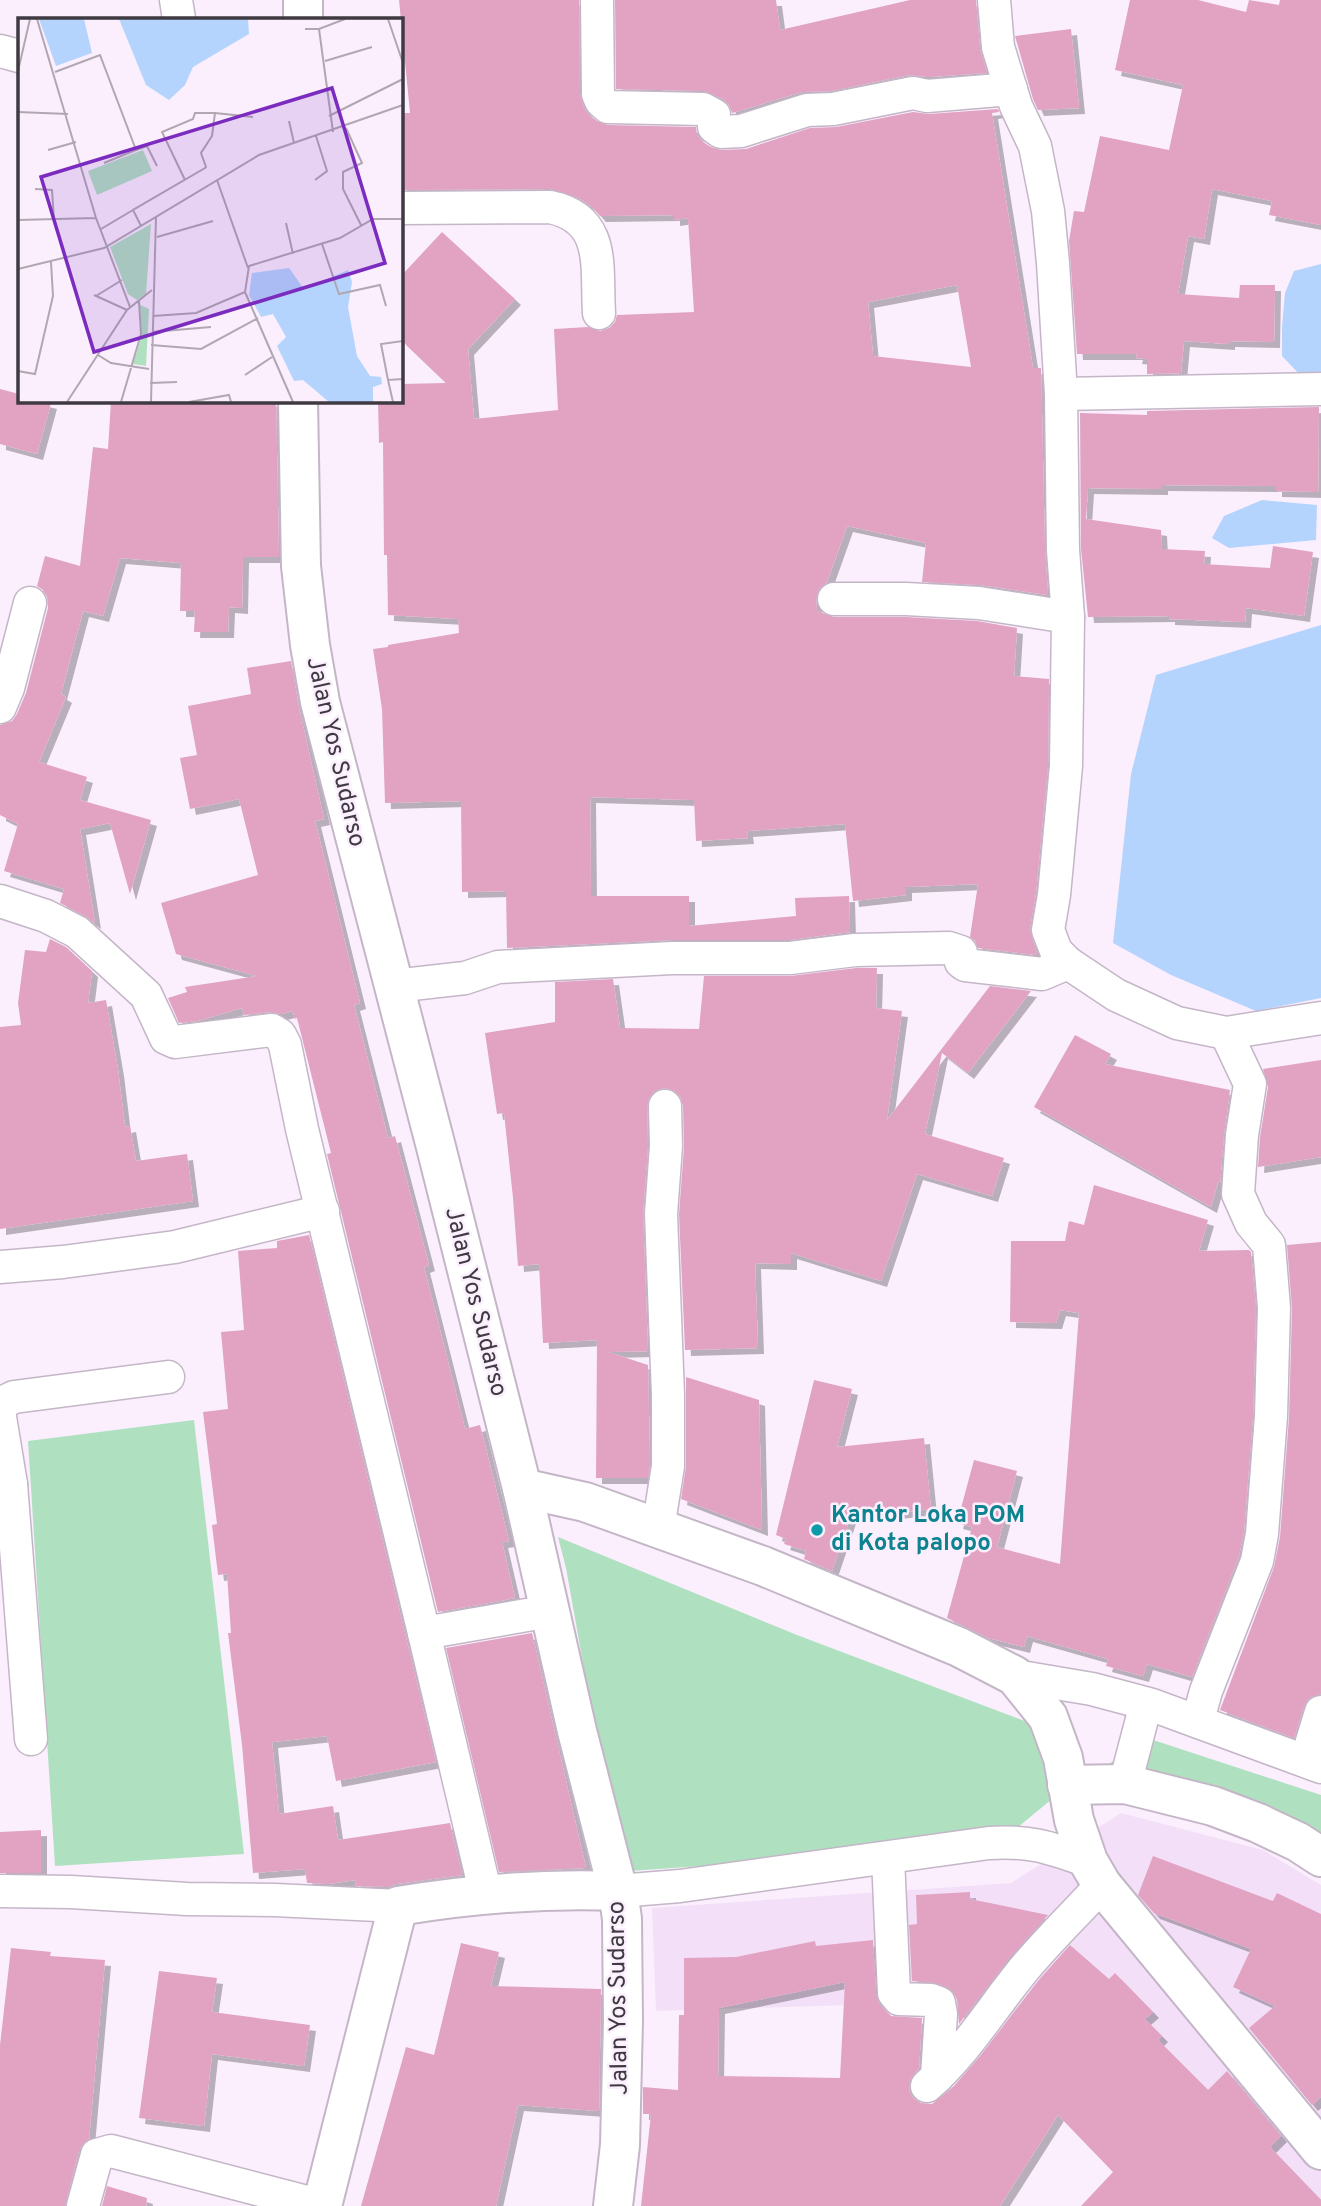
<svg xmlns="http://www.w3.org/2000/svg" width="1321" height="2206" viewBox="0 0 1321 2206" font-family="Overpass,sans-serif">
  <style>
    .built { fill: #f3e0f8 }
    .green { fill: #afe1c1 }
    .water { fill: #b4d4fe }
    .building { fill: #e2a3c3; fill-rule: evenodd; filter: url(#shadow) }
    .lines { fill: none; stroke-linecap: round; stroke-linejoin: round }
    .street-casing { stroke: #c4b6c7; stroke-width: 35 }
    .secondary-casing { stroke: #c4b6c7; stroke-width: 42 }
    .street { stroke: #fff; stroke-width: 32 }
    .secondary { stroke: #fff; stroke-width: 38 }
    .culture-dot { fill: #0f9aa8; stroke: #fbeffd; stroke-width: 2.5 }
    .labels { text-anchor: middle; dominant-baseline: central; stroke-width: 5; stroke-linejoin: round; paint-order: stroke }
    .street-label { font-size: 24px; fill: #3f3a41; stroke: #fbeffd }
    .culture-label { font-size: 24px; font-weight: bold; fill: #0d838f; stroke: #fbeffd; text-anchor: start }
    .inset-road { fill: none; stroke: #b0a7b2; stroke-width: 2 }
    .view { fill: #7b2cbf; fill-opacity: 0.15; stroke: #7b2cbf; stroke-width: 3.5 }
    .inset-edge { fill: none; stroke: #3f3a41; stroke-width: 3.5 }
  </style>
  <defs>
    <filter id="shadow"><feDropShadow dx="6" dy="6" stdDeviation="0" flood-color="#0004"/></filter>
  </defs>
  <rect width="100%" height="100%" fill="#fbeffd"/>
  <!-- built -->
  <path class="built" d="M1121,1813L1263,1850L1321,1885V2206L1011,2027L975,2001L656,2011L652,1908L1011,1883Z"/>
  <!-- green -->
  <g class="green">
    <path d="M194,1420L244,1854L55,1866L28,1441Z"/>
    <path d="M558,1537L797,1635L1030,1723L1064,1772L1052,1799L995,1846L629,1871L598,1747L566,1568Z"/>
    <path d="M1144,1737L1321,1795V1849L1099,1772Z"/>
  </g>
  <!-- water -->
  <g class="water">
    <path d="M1321,264V392L1303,378L1282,356V327L1285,293L1294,271Z"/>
    <path d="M1262,500L1317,505L1316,540L1229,548L1212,538L1224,516Z"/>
    <path d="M1321,625V998L1256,1011L1171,975L1113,943L1131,774L1156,675Z"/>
  </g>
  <!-- building -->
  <g class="building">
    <path d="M399,0H579L580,94L584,108L589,115L597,121L608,125L696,127L697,135L703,142L711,147L721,150L746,149L810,128L836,127L913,112L929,114L998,109L999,112L992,113L1033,368H1041L1045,550L1048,595L980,585L922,582L926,543L847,526L827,582L819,589L816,600L817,611L834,617H906L977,621L1017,628L1014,676L1049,679L1048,765L1036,893L1030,928L1037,955L978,948L975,941L970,937L978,884L906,887V895L853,901L845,824L747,831L748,838L696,841L694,800L590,797L591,896H689V926L796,916L795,898L849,896L850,932L789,940H671L507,948L506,891L462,892L461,801L385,803L382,709L373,649L388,647V645L459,633L458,619L388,615L387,555H384L383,442L379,443L378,401H401V384L446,383L401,340V276L442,232L515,299L468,349L474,419L558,410L554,329L588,327L600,331L609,328L615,322L617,315L694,312L688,218L674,220V215L600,216L592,207L579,198L550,189L401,190V113H410ZM957,285L971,367L873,356L868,302Z"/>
    <path d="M615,0H776L780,30L910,0H976L980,49L987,73L928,77L909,75L831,91L802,92L732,113L729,105L723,99L704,91L616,89Z"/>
    <path d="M1130,0H1198L1246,12L1249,0L1279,5L1280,0H1321V225L1269,215L1272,201L1212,189L1204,239L1188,236L1178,294L1239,298L1240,285H1275L1274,342L1229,341V344L1184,341L1181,373L1147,374V359L1136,358L1137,354H1077L1069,241L1074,211L1084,212L1100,136L1169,150L1183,85L1115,70Z"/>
    <path d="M1071,29L1079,108L1038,110L1033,99L1015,36Z"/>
    <path d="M0,389L19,394V401H43L51,403L37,454L0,444Z"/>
    <path d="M111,401H276L279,557H243L242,608L229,607L228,632H194L195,611H180L181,563L120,558L103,616L83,611L61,694L66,697L39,762L87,777L80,800L151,820L130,894L110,823L80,829L95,923L85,916L60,903L64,889L4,871L18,824L0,815V725L12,721L17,714L26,693L48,608L47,597L43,590L37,586L45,556L80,566L93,447L108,449Z"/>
    <path d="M1319,407L1318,492L1276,491V486L1162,485V489L1088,488L1086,519L1161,530L1162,549L1205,551L1204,564L1270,568L1273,546L1313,552L1304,616L1246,608L1245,622L1169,619V616L1088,617L1081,549L1080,413L1147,415V411Z"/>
    <path d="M291,661L299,708L324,819L315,821L360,1003L354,1005L388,1138L395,1136L429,1265L424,1267L465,1429L480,1425L509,1541L502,1542L515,1598L438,1612L327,1154L331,1153L297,1018L295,1019L293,1011L281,1014L270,1012L244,1015L242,1008L197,1021L179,1023L168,998L187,992L185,987L257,976L176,954L161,903L258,875L239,799L190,809L180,758L197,755L188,706L251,694L247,668Z"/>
    <path d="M50,939L66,947L92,971L88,1003L106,1000L118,1070L125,1127L130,1126L136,1161L187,1154L193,1201L0,1229V1027L21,1025L18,1003L25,950L46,952Z"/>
    <path d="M856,968H877L876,1008L902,1011L887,1120L990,986L1031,991L968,1073L942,1053L925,1134L1004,1158L992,1196L917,1174L881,1281L791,1253V1264L755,1263L758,1348L685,1350L679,1214L684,1147L683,1106L680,1096L673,1090L664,1088L655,1091L649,1098L647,1106L648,1146L643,1213L648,1351L608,1352L648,1365L650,1465L648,1478H596L597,1340L543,1343L539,1264L518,1266L513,1198L504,1113L497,1114L485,1033L555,1022V982L613,979L620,1028L699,1029L704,976H790Z"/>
    <path d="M1075,1035L1111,1054L1105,1064L1230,1090L1224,1134L1220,1183L1218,1182L1211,1207L1034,1107Z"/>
    <path d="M1321,1060V1157L1258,1167L1260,1137L1268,1087L1263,1069Z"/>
    <path d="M1094,1185L1208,1220L1199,1251L1249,1250L1251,1252L1256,1308L1253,1415L1244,1532L1239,1556L1192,1677L1147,1664L1143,1676L1106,1666L1108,1659L1027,1636L1024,1647L988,1638L947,1618L972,1527L957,1523L974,1460L1017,1471L997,1547L1060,1564L1079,1313L1060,1310L1056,1323L1010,1322L1011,1241H1065L1069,1221L1084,1225Z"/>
    <path d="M309,1235L436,1762L336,1781L327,1736L272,1742L279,1814L333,1806L338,1840L450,1823L462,1875L395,1884L389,1887L356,1886L355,1880L328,1884L307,1883L305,1869L253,1873L242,1745L228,1633H231L227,1574L218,1575L212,1525L217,1524L203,1412L228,1409L221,1332L244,1330L238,1251L277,1248V1241Z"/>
    <path d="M1321,1242V1694L1309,1698L1304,1706L1294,1738L1220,1710L1274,1567L1280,1537L1289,1417L1292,1309L1287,1245Z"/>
    <path d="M686,1377L759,1400L762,1530L681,1499L686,1466Z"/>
    <path d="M814,1380L852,1389L837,1447L924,1438L931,1509L850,1518L832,1571L804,1559L806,1551L784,1544L786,1539L776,1535Z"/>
    <path d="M532,1633L586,1868H584L499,1872L446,1648Z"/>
    <path d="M41,1830V1873H0V1832Z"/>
    <path d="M1153,1856L1273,1901L1277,1893L1321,1914V2097L1312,2105L1249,2028L1275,2006L1233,1987L1251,1949L1154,1913L1138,1895Z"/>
    <path d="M970,1892V1899L1048,1915L1010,1957L959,2024L957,2000L953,1991L937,1983L912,1981L909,1925L917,1924L916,1895Z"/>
    <path d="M873,1940L876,1994L880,2005L891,2016L922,2018L919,2068L910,2080L909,2090L913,2098L921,2103L932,2104L954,2086L980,2056L1038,1981L1070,1945L1109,1979L1115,1973L1153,2012L1145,2019L1162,2036L1158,2040L1208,2090L1227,2071L1281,2136L1270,2147L1321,2200V2206H1081L1113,2172L1058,2115L1000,2206H641L651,2114H643V2087L678,2090L679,2015H684V1958L736,1957L815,1941L816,1946ZM845,1982L840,2078L718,2076L719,2008Z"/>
    <path d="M461,1943L499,1952L491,1986L601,1989L599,2111L518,2105L496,2206H361L406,2047L434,2055Z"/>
    <path d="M11,1948L51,1952L50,1956L105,1960L89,2139L84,2143L79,2150L65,2206H0V2045Z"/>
    <path d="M159,1971L217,1978L212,2012L310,2025L304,2066L212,2054L204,2126L139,2118Z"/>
    <path d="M107,2186L147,2198L146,2206H102Z"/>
  </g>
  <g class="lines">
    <defs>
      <g id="street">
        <path d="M176,0L179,19"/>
        <path d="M597,0L598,94L601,101L608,107L703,109L714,115V127L721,132L741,131L807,110L833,109L913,93L927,96L1011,89"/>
        <path d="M994,0L998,47L1016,106L1035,146L1048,211L1053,263L1061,394L1063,550L1068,617L1066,766L1054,895L1048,930L1056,951L1068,963L1116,995L1177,1023L1226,1033L1321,1018"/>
        <path d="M0,51L19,56"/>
        <path d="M401,208L550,207C607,219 596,267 599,313"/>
        <path d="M1061,394L1321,389"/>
        <path d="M834,599H906L979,603L1068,617"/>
        <path d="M0,707L8,688L30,603"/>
        <path d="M0,901L46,916L77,932L146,995L166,1038L175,1042L272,1030L280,1035L285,1045L302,1129L424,1633L550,1611"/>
        <path d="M394,986L465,978L498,967L672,958H790L855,950L949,948L961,952V962L965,965L1042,974L1068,963"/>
        <path d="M0,1267L63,1262L175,1247L323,1211"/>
        <path d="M0,1409L6,1401L14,1397L168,1377"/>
        <path d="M0,1417L11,1484"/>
        <path d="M0,1485L11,1484L31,1739"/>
        <path d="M658,1529L668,1466V1395L661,1214L666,1146L665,1106"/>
        <path d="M424,1633L486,1895"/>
        <path d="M1015,1676L1092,1689L1152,1705L1321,1767"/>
        <path d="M1198,1720L1206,1691L1257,1561L1262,1534L1271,1416L1274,1308L1269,1245L1251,1223L1238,1194L1242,1135L1250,1084L1226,1033"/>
        <path d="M1306,1761L1321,1712"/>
        <path d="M1125,1784L1146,1704"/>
        <path d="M888,1858L894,1993L899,1999L931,2000L939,2003L941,2014L937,2077"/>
        <path d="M0,1891L71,1892L187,1899L275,1900L398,1906"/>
        <path d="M618,1891L680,1886L989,1843C1030,1840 1051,1848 1088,1861"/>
        <path d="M927,2086C965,2053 992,2008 1024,1969C1048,1940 1076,1913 1102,1885"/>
        <path d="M83,2206L97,2155L111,2151L322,2206"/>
      </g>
      <g id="secondary">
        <path d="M303,19V0"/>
        <path d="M298,401L301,566L310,645L320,702L436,1147L522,1488L577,1731L618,1891L622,1919L623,2021L620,2145L613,2206"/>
        <path d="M522,1488L585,1502L763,1566L959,1647L1015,1676L1048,1717L1063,1758L1074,1820L1088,1861L1102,1885L1321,2150"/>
        <path d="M1067,1785L1125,1784L1213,1806L1258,1823L1298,1842L1321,1857"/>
        <path d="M322,2206L398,1906C471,1894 544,1888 618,1891"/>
      </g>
    </defs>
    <!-- street casing -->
    <use href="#street" class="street-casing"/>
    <!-- secondary casing -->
    <use href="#secondary" class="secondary-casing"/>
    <!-- street -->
    <use href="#street" class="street"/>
    <!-- secondary -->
    <use href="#secondary" class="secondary"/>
  </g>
  <!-- markers -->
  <circle class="culture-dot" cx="817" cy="1530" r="7"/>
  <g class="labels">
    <!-- street labels -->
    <g class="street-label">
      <text transform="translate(335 752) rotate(77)">Jalan Yos Sudarso</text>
      <text transform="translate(475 1302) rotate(76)">Jalan Yos Sudarso</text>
      <text transform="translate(619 1998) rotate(-91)">Jalan Yos Sudarso</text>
    </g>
    <!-- culture labels -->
    <g class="culture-label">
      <text x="831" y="1516">Kantor Loka POM<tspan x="831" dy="28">di Kota palopo</tspan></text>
    </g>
  </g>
  <!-- overview -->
  <g transform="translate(18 18)">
    <rect width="385" height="385" fill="#fbeffd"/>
    <path d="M125,132L134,153L79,177L70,153ZM133,206L128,276L119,282L110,276L92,229ZM122,287L131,291L128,348L115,346L124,317Z" fill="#afe1c1"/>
    <path d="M21,1H66L74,35L38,48ZM101,1H230L231,16L175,49L167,67L151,82L128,67ZM271,250L286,271L330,252L334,264L330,289L339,338L352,358L363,359L364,366L355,369V384H311L285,362L276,363L259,328L268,319L255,296L243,299L231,277L234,255Z" fill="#b4d4fe"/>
    <path class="inset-road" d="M19,1L78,200L112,289M370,1L385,45M287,11H301L327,1M301,11L315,114M307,43L354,29M0,53L12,1M37,54L82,37L118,132L86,145M0,94L50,96M197,95L235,99M311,98L385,61M271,103L276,125M328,110L344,145L325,154V171L343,207M30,132L58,124M118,132L129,128L139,148M199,162L230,250M297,162L309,153L298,118M17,171L34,172L36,202M0,202L78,200M268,205L275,236M123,208L115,192L187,150L188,149L183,135L194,118L197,95H177L175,101L144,114L167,162M83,211L115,192M139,219L195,203M304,226L321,276L362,267L368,288M0,251L86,230L241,137L385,87M76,277L109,292M78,278L104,262M135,298L178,295L227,274M134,314L193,309M385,323L363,326L370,362L385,361M133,327L183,331L240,300M80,337L93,345L131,351M0,353L17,356L35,278L33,244M227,357L254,339M370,362L375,384M132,365L159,364M49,384L109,292L134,272M103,384L123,316L121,283M133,384L138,199M171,384L211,377L213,384M275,384L227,274L231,248L322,220L355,201H385"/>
    <path class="view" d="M314,70L367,245L76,334L23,159Z"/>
    <rect width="385" height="385" class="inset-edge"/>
  </g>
</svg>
